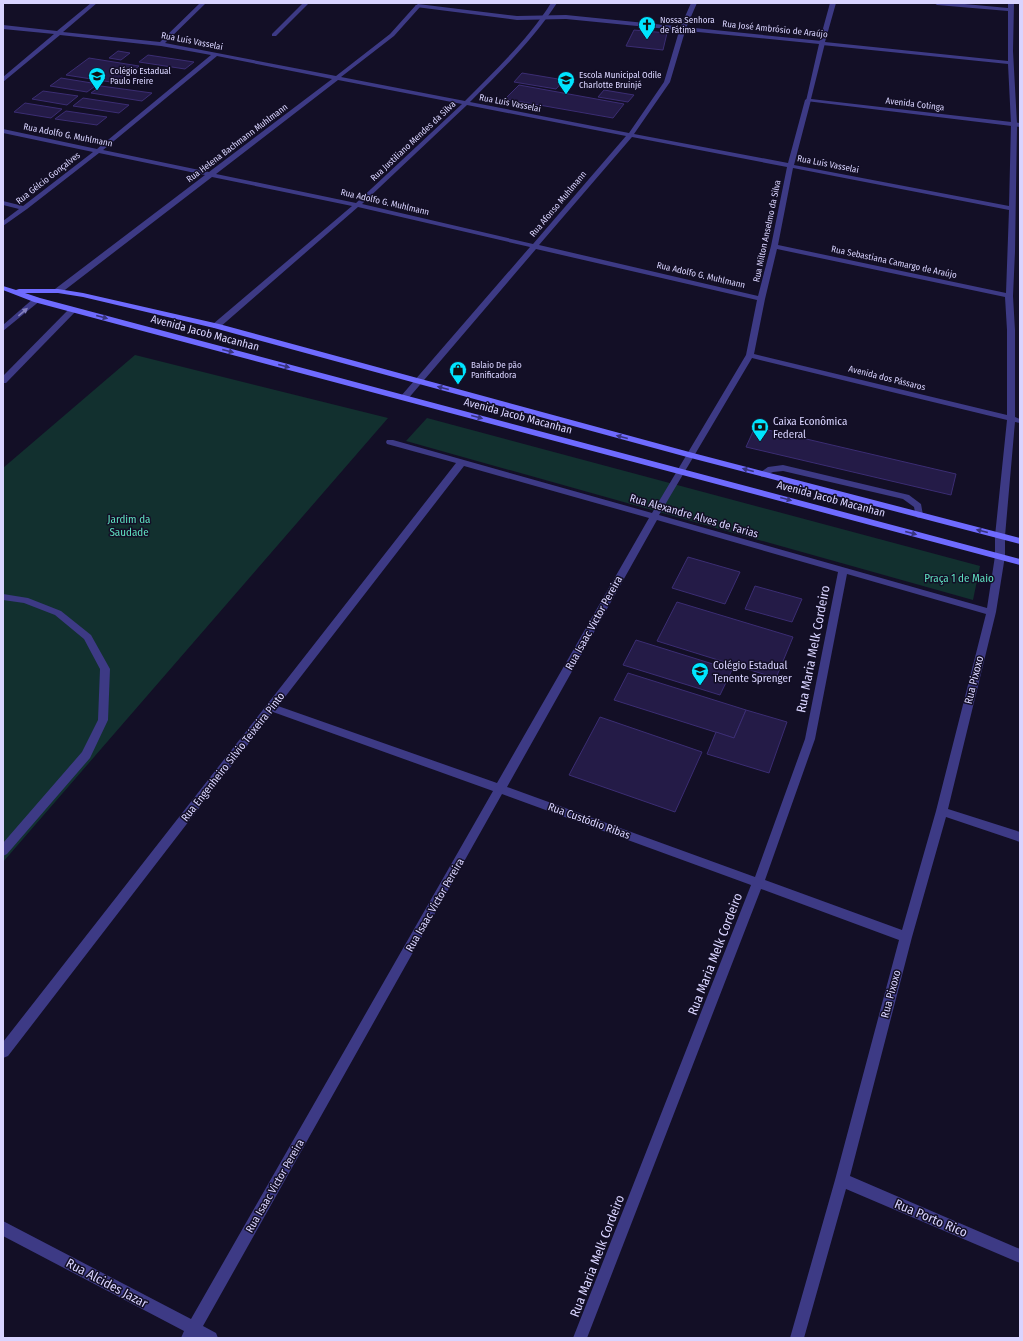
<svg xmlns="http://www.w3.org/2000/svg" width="1023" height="1341" viewBox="0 0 1023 1341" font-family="'Fira Sans Condensed',sans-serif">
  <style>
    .green { fill: #12302f }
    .building { fill: #241b47; stroke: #3b2d73 }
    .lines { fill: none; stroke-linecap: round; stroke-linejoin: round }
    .service { fill: #3d3a85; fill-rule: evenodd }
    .minor { fill: #3d3a85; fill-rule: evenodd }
    .tertiary { fill: #3d3a85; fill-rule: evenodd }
    .secondary { fill: #6f6bff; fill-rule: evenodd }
    .oneway { fill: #837fbc }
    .oneway2 { fill: #38347d }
    .labels { text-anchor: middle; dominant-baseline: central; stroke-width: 3; stroke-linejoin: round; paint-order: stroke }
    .far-poi-label { font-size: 9px; fill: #d9d4ff; stroke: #130f26; text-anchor: start }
    .far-street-label { font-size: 9px; fill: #d9d4ff; stroke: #130f26 }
    .street-label { font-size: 11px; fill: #d9d4ff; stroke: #130f26 }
    .poi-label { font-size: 11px; fill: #d9d4ff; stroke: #130f26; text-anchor: start }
    .park-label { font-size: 11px; fill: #5fe0c0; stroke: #130f26 }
    .near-street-label { font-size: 13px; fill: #d9d4ff; stroke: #130f26 }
  </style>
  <rect width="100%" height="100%" fill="#130f26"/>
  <!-- green -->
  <g class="green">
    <path d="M135,355L388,418L3,862V468Z"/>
    <path d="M427,418L980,566L973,600L406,441Z"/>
  </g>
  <!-- building -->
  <g class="building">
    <path d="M634,30L667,33L663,50L626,46Z"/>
    <path d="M118,51L130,53L121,60L109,58Z"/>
    <path d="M148,55L194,62L185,69L139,62Z"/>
    <path d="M89,58L139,66L117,83L66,75Z"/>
    <path d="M522,73L564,80L556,89L514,82Z"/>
    <path d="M61,78L98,84L87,92L50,86Z"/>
    <path d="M519,85L624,104L613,118L505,99Z"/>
    <path d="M101,86L152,93L142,101L91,93Z"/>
    <path d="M604,90L634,95L628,102L598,97Z"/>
    <path d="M43,91L78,96L67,105L32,99Z"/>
    <path d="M83,98L129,105L119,113L73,106Z"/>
    <path d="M25,103L62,109L51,118L14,112Z"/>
    <path d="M66,111L107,117L97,125L55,119Z"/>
    <path d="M755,427L956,474L951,495L746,447Z"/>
    <path d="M688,557L740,572L725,604L672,588Z"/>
    <path d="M755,586L802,599L792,622L745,609Z"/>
    <path d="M677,602L793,637L776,678L657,641Z"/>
    <path d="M636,640L732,670L720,695L623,665Z"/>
    <path d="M628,673L746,710L734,738L614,700Z"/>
    <path d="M746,710L787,722L769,773L707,754L716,732L734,738Z"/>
    <path d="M600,717L702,752L675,812L569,775Z"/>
  </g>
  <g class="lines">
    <!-- service -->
    <g class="service">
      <path d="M70,308H73L77,310L6,383H3V376Z"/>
      <path d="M783,465L909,495L921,504L923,515L919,518L916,517L914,507L903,499L783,471L773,472L762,477L758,474L768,467Z"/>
      <path d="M3,594L28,598L61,611L91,635L110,669L108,720L90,758L7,854L3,856V843L82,752L98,720L100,669L84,639L55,615L24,603L3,600Z"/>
    </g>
    <!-- minor -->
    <g class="minor">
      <path d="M91,3H97L63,32L160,42L200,3H206L165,43L336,76L390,34L416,5H420V7L394,36L341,77L465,101C495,70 528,40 551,3H557C533,40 501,71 470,102L629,133L664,82L680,28L691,3H697L686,28L670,82L634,134L788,163L805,100L808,98L811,100L794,165L1009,206L1011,124L1008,64L822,45L819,43L830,3H836L825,42L1008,61V11L937,5L934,3H954L1008,8V3H1014L1013,51L1017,124L1015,252L1013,296L1015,330V417L1020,419V423L1015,422L1005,536V556L996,612L948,809L1020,832V842L946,817L912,937L850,1176L1020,1249V1263L846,1189L804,1338H790L835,1180L899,940L761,889L587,1338H573L751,885L502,794L203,1326L216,1333L218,1338H181L184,1331L3,1236V1221L191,1319L493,791L273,712L8,1056L3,1058V1042L456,463L387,444L386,442L387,440H393L652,513L746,355L757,300L536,249L407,400H401V396L530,247L358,207L219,328H213V324L352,206L212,177L61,293H55V289L205,175L99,153L27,209L3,226V221L19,209L3,205V201L23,206L93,152L3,133V129L97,149L211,55L161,46L60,35L3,82V77L54,34L3,29V25L57,31ZM217,56L332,79L209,172L103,150ZM338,80L462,104L356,203L216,174ZM467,105L626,136L533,244L362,204ZM632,137L787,167L771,246L758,296L539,245ZM793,168L1009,210L1006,293L778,245ZM777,249L1005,297L1007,330V415L754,354L765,299ZM752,358L1007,420L995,536V556L987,608L659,515ZM464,466L649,518L497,783L278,706ZM657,520L838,572L805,739L755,877L507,787ZM847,574L986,614L936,811L902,930L765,880L815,739Z"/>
      <path d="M303,3H309L276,36H272V34Z"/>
      <path d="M34,298H40L41,300L3,331V325Z"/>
    </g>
    <!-- tertiary -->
    <path class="tertiary" d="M418,4L517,16L566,15L822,41L825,43L811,99L1020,123V127L806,101L819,44L566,19L517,20L416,7L415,6Z"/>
    <!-- secondary -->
    <path class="secondary" d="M3,286L16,290L19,289H58L83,293L219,324L693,453L1020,538V544L687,457L214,328L83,297L58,293H25L40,298L1020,559V565L34,302L3,290Z"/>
  </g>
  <!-- one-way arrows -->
  <defs><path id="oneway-solid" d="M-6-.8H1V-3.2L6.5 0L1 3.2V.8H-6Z"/></defs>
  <use class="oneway" href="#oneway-solid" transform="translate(23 312) rotate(-40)"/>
  <g class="oneway2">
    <use href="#oneway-solid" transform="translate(102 317) rotate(15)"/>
    <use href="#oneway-solid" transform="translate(228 351) rotate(15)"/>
    <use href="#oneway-solid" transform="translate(284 366) rotate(15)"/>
    <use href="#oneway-solid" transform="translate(443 388) rotate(-165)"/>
    <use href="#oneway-solid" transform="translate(477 417) rotate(15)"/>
    <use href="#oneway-solid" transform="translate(622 437) rotate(-165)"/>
    <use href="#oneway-solid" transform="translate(748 470) rotate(-165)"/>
    <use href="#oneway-solid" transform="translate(786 499) rotate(15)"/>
    <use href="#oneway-solid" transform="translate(982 531) rotate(-166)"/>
    <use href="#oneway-solid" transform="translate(911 533) rotate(15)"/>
  </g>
  <!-- icons -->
  <defs>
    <symbol id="church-pin" viewBox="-11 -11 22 30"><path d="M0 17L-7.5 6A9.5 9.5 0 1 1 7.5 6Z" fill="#00e5ff" stroke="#130f26"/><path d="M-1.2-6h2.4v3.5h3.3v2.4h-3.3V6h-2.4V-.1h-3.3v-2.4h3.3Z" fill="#111"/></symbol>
    <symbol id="school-pin" viewBox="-11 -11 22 30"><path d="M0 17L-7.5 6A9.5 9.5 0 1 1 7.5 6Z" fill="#00e5ff" stroke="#130f26"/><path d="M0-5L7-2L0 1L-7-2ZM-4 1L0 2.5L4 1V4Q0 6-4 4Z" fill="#111"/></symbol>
    <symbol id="shop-pin" viewBox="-11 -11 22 30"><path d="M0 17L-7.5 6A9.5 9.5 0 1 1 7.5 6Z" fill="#00e5ff" stroke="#130f26"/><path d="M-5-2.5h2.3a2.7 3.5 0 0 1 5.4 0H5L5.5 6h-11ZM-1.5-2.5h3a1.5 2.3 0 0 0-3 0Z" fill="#111"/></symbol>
    <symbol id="bank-pin" viewBox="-11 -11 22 30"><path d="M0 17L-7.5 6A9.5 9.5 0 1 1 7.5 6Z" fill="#00e5ff" stroke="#130f26"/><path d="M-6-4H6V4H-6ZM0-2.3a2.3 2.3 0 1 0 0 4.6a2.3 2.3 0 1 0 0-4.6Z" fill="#111"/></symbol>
  </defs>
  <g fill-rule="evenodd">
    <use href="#church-pin" x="637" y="15" width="20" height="27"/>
    <use href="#school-pin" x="87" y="66" width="20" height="27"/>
    <use href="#school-pin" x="556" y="70" width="20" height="27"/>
    <use href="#shop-pin" x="448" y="360" width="20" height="27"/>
    <use href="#bank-pin" x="750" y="417" width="20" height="27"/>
    <use href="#school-pin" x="690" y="661" width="20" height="27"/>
  </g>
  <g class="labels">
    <!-- far-poi labels -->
    <g class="far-poi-label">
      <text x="660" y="20">Nossa Senhora<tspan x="660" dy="10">de Fátima</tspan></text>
      <text x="110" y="71">Colégio Estadual<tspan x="110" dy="10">Paulo Freire</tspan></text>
      <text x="579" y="75">Escola Municipal Odile<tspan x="579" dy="10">Charlotte Bruinjé</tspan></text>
      <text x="471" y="365">Balaio De pão<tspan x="471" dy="10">Panificadora</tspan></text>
    </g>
    <!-- far-street labels -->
    <g class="far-street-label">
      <text transform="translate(775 29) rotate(6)">Rua José Ambrósio de Araújo</text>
      <text transform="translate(192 41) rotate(11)">Rua Luís Vasselai</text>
      <text transform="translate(510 103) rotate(11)">Rua Luís Vasselai</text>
      <text transform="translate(915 104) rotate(7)">Avenida Cotinga</text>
      <text transform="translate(68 135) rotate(11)">Rua Adolfo G. Muhlmann</text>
      <text transform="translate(413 141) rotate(-43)">Rua Justiliano Mendes da Silva</text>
      <text transform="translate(237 143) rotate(-37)">Rua Helena Bachmann Muhlmann</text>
      <text transform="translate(828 164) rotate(11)">Rua Luís Vasselai</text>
      <text transform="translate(48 178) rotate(-38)">Rua Gélcio Gonçalves</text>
      <text transform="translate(385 202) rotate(13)">Rua Adolfo G. Muhlmann</text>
      <text transform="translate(558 204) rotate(-50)">Rua Afonso Muhlmann</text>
      <text transform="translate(767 231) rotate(-78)">Rua Milton Anselmo da Silva</text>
      <text transform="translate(894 262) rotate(12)">Rua Sebastiana Camargo de Araújo</text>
      <text transform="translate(701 275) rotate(13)">Rua Adolfo G. Muhlmann</text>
      <text transform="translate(887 378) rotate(14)">Avenida dos Pássaros</text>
    </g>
    <!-- street labels -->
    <g class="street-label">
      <text transform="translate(205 333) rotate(15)">Avenida Jacob Macanhan</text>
      <text transform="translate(518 416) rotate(15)">Avenida Jacob Macanhan</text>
      <text transform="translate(831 499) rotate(15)">Avenida Jacob Macanhan</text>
      <text transform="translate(694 516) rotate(16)">Rua Alexandre Alves de Farias</text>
      <text transform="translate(594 623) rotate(-61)">Rua Isaac Victor Pereira</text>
      <text transform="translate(974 680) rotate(-76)">Rua Pixoxo</text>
      <text transform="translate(233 757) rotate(-52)">Rua Engenheiro Silvio Teixeira Pinto</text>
      <text transform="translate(589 821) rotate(20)">Rua Custódio Ribas</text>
      <text transform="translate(435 905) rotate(-60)">Rua Isaac Victor Pereira</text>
      <text transform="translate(891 994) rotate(-75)">Rua Pixoxo</text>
      <text transform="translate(275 1186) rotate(-60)">Rua Isaac Victor Pereira</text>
    </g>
    <!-- poi labels -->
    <g class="poi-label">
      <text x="773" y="421">Caixa Econômica<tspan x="773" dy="13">Federal</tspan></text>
      <text x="713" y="665">Colégio Estadual<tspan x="713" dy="13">Tenente Sprenger</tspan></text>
    </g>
    <!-- park labels -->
    <g class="park-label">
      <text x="129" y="519">Jardim da<tspan x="129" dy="13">Saudade</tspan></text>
      <text x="959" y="578">Praça 1 de Maio</text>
    </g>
    <!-- near-street labels -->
    <g class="near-street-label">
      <text transform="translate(813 649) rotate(-79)">Rua Maria Melk Cordeiro</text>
      <text transform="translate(715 954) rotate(-69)">Rua Maria Melk Cordeiro</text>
      <text transform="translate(931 1218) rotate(23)">Rua Porto Rico</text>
      <text transform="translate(597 1256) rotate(-69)">Rua Maria Melk Cordeiro</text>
      <text transform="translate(107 1283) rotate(28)">Rua Alcides Jazar</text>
    </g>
  </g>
  <!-- border -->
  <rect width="1023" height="1341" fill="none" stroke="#d9d4ff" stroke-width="8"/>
</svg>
